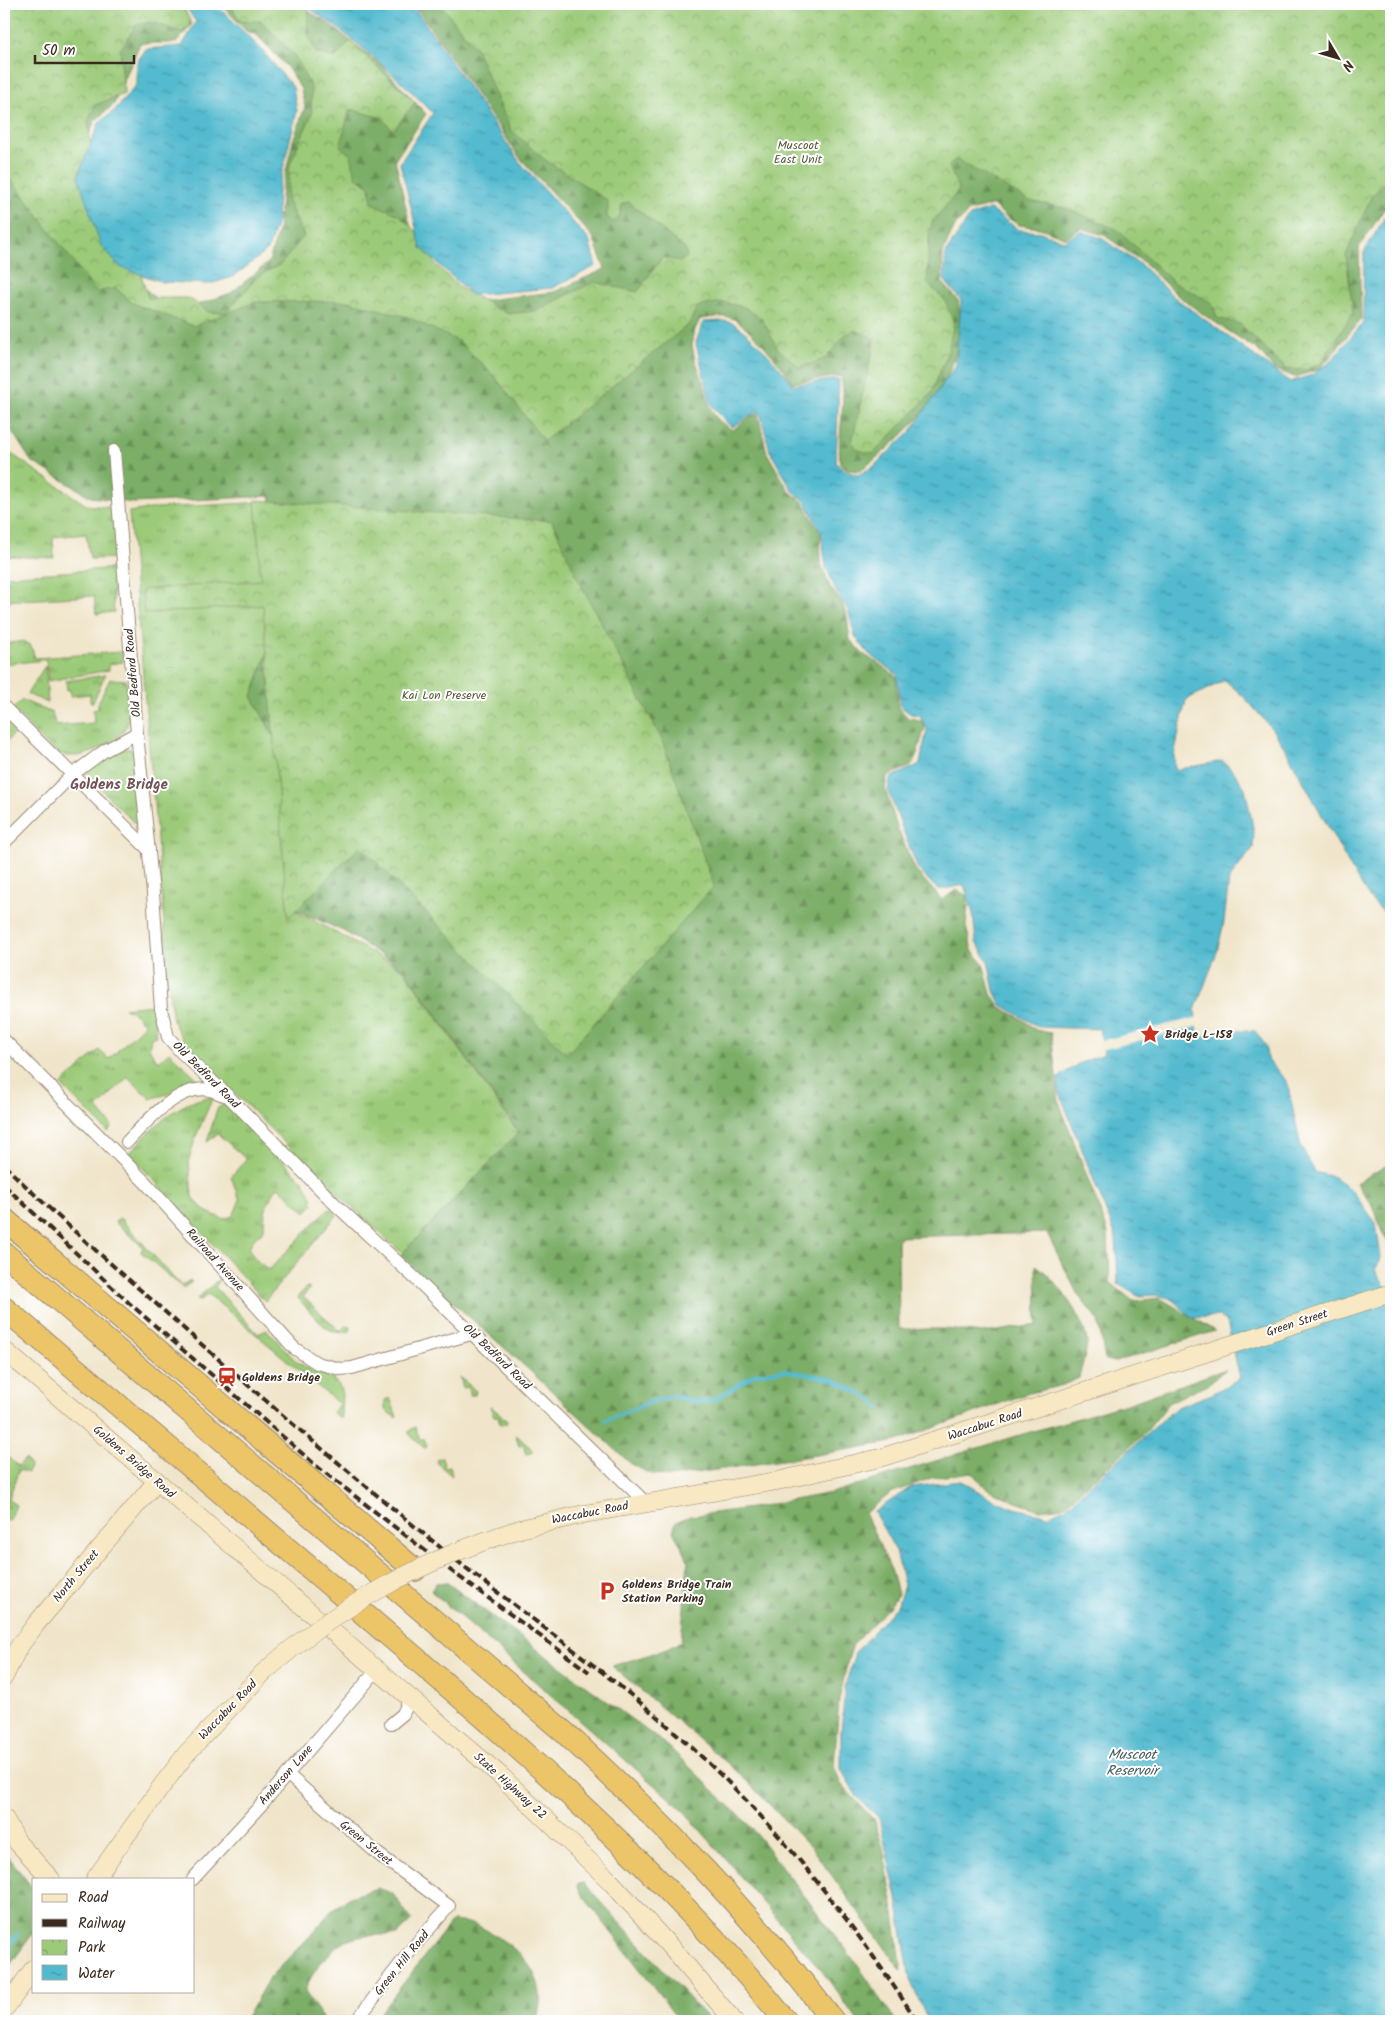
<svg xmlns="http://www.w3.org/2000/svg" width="1395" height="2025" viewBox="0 0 1395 2025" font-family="Kalam,sans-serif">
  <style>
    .grass { fill: url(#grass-tufts); stroke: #6b7a4b }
    .forest { fill: url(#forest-firs); stroke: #5c6c43 }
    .park { fill: url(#park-crowns); stroke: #6b7a4b }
    .water { fill: url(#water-ripples); stroke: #467276 }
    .pier { fill: #f0e5ca }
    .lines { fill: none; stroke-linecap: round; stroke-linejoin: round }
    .stream { stroke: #52bacf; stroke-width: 4 }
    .minor-casing { stroke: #968874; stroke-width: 14 }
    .secondary-casing { stroke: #968874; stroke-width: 19 }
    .motorway-casing { stroke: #968874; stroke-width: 24 }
    .minor { stroke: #fff; stroke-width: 12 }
    .secondary { stroke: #f8e8c3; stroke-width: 18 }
    .motorway { stroke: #edc569; stroke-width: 22 }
    .rail { stroke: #3b2a1e; stroke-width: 4; stroke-dasharray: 8 4; stroke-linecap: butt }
    .secondary-bridge-casing { stroke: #968874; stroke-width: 19; stroke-linecap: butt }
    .secondary-bridge { stroke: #f8e8c3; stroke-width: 18 }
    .labels { text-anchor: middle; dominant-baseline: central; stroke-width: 4; stroke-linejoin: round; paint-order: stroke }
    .park-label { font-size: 12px; fill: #585a39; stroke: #fff }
    .street-label { font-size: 12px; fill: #3b2a1e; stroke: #fff }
    .poi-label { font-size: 12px; font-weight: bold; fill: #3b2a1e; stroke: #fff; text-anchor: start }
    .water-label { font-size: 14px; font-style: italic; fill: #435c5c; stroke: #fff }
    .quarter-label { font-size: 15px; font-weight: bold; fill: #725257; stroke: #fff }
  </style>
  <defs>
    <pattern id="grass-tufts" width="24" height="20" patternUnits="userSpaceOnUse" patternTransform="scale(1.25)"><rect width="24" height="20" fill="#9bca78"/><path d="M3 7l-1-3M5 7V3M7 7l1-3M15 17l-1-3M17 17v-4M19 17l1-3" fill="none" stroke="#80a462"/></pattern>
    <pattern id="forest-firs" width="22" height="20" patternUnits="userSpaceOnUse" patternTransform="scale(1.25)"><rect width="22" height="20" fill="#7cae68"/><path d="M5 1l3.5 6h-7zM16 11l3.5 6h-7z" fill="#678e55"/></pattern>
    <pattern id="park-crowns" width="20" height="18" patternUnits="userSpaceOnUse" patternTransform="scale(1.25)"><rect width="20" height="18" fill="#9bca78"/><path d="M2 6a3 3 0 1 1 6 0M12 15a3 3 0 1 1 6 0" fill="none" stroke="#80a462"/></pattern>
    <pattern id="water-ripples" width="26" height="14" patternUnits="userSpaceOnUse" patternTransform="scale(1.25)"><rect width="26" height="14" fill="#52bacf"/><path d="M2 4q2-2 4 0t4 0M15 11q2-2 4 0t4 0" fill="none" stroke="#4597a7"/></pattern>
  </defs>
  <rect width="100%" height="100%" fill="#fff"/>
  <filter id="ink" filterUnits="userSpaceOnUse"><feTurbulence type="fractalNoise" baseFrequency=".02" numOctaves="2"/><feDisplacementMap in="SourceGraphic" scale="10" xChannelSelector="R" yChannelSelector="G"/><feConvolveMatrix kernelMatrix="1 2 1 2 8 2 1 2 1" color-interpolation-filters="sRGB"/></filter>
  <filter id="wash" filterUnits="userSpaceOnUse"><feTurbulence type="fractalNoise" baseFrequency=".0096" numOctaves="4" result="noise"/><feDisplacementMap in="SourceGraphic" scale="20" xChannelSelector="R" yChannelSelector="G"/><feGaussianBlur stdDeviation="1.12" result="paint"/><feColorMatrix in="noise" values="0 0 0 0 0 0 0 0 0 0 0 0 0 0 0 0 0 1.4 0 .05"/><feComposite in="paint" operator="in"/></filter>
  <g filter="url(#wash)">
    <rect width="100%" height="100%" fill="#f0e5ca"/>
    <!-- grass -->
    <g class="grass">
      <path d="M10,453L86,505L115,508L119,558L90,559L86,534L53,537L54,558L4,556V473Z"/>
      <path d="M266,502L287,761L292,909L404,970L519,1134L404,1255L306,1164L186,1045L173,1022L166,968L164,921L129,512L157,508Z"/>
      <path d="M120,568L121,579L112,581L114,612L96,614L94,596L4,601V576Z"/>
      <path d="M4,635L5,644L23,641L31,646L35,658L122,652L123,662L109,664V670L48,681L46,660L4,664Z"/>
      <path d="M45,666L48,703L27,694Z"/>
      <path d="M105,675L93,702H90V694L70,696V690H67L66,681Z"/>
      <path d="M110,679L126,680C127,692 131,706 129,718C126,740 84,761 64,755C47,751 26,722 13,709L22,700L52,713L56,726L94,723L93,710L98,709V703Z"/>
      <path d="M4,719L16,731L4,745Z"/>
      <path d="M124,749H132L135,760L141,829L109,798L88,774C93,760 112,753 124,749Z"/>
      <path d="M153,1005L156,1036L151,1038L149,1048L154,1057L159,1061L169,1052L202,1083C193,1090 164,1094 150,1099L128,1077L97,1108L112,1126L108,1132L61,1085L99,1050L109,1059L145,1024L132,1011L124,1008Z"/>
      <path d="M213,1097L196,1136L189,1160L192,1197L205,1211L223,1219L233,1216L240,1200L231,1177L246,1159L218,1134L207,1142L217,1109L224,1104L228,1106L303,1181L312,1196L313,1205L306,1212L278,1187C266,1201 264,1212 264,1230L254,1239L249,1247C251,1257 262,1265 269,1270L325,1212L330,1209L337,1215L265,1301L129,1153C152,1129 179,1099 213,1097Z"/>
      <path d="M120,1218L181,1286L190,1280L192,1282L183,1288L141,1252L143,1247L115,1222Z"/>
      <path d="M220,1278L215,1287L258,1334L267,1330L296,1361L314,1372L327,1375L337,1383L342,1390L341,1419L333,1413L339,1404L208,1294L201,1300L197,1299Z"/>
      <path d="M307,1287H309V1289L303,1297L340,1331L346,1325L350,1327V1331C328,1340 312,1312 298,1298L299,1295Z"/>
      <path d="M460,1377L476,1391L475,1395H470L467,1387L463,1388Z"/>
      <path d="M390,1398L397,1417L396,1418L385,1410V1400Z"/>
      <path d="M490,1406L507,1420L506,1424H500L498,1416H494Z"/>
      <path d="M415,1427L420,1439H424L427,1445L426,1448L423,1447L409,1434V1431Z"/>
      <path d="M516,1435L533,1450L532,1453L526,1454L523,1445L519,1446Z"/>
      <path d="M4,1454L18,1466L25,1459L30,1466L28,1473L19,1470L8,1500L16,1505L10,1520L5,1522L4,1507L7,1506L4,1489Z"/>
      <path d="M442,1458L445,1467L450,1466L452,1476L437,1463V1459Z"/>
    </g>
    <!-- forest -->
    <g class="forest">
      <path d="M4,4H181L192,24L176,43H140L114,104L94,122L73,177L128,273L165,307L180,311L231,293L269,262L278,231L282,188L293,141L305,107L301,89L287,67L257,35L246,31L221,4H296L325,21L381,65L426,114L395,160L416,251L470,302L554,292L605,269L593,237L520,158L414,4H1391V199L1359,247L1361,319L1320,369L1295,377L1274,369L1258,350L1207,317L1177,295L1143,262L1104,235L1081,228L1066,238L1040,228L1019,225L1005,216L993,205L969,211L955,226L943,252L942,282L958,300C959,311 961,323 960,334C953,393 903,437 860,471L848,470L840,463C837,434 847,403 841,376L792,383C787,370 745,321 731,318C721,315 710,318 700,319C697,326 692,334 692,341C692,354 698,366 702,379C711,405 705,413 732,430C742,424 747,417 758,414L767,453L789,491L803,502L820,533L821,563L830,587L842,603L847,617L850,640L863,654L879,664L896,676L898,707L908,718L921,720L925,727L916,757L911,766L887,776L885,789L898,830L916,871L942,900L956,890L966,895L968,903L966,926L972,950L983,963L991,994L1000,1007L1023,1020L1036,1030L1051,1033L1059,1102L1108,1232L1110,1282L1133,1301L1160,1298L1215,1331L1115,1362L1105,1360L1098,1320L1078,1295L1047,1233L898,1237L899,1329H945L983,1333L1037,1325L1036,1265C1055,1277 1087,1322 1087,1344C1086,1355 1081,1367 1079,1378L1063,1385L1026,1394L897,1441L816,1455L669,1477L648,1473L630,1463L517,1359L400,1256L519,1132L405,970L345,932L292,908L287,761L252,696L272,641L267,544L271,496L134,503L91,497L31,461L4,419Z"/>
      <path d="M1391,1163V1250L1371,1204L1356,1183Z"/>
      <path d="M1226,1369L1209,1383L1170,1402L1145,1433L1063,1507L1040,1510L1016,1502L986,1488L971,1472L931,1478L891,1493L865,1513L892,1572L898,1594L889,1607L853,1644L848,1660L839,1700L834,1766L841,1784L874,1820L883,1848L891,1891L902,1971L813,1850L739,1773L612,1666L667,1649L681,1641L688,1561C685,1549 678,1542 673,1531L676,1522L690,1516L751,1508L831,1493L1020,1435L1130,1403Z"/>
      <path d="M446,1582L669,1747L751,1827L854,1960L896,2021H858L822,1971L684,1811L431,1591L436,1583Z"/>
      <path d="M4,1851L34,1890V1932L4,1973Z"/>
      <path d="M584,1883L710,2021H680L580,1892L577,1884Z"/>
      <path d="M377,1888L392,1893L412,1920L398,1935C382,1935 366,1934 351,1939C333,1945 309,1974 305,1992L325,2021H244L269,1978L311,1935L330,1912L350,1897Z"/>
      <path d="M452,1921C459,1922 465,1922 472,1924C480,1926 488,1931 496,1936C527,1955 550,1983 536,2021H374Z"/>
    </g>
    <!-- park -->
    <g class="park">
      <path d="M4,4H179L190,19L189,28L182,32L150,22L136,25L120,50L124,94L95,105L88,121L92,156L127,227L148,298H189L208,312L226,313L257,277L281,264L304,236L287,200L290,164L312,113L311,87L294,55L261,21H240L230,4H309L307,32L316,53L335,58L350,41L415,102L393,131L382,118L350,109L340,146L351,155L356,177L370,186L372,203L399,215L428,243L434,263L460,288L508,314L535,311L594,282L637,292L663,257L680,262L687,257L685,249L629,202L622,204L618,221L613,222L607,217L608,201L544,159L511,130L475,47L440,4H1391V176L1371,197L1346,255L1353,313L1320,364L1306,370L1286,369L1240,324L1217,318L1212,303L1173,282L1118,230L1066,208L1029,201L956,159L949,166L959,190L932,222L929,238L927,283L945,300L954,323L947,355L931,394L873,454L858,450L852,442L875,338L855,330L845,335L826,358L801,368L778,349L762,319L744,307L721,302L697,307L689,324L544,441L496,378L460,342L408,317L347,301L255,302L194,326L132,303L116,288L96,292L4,170Z"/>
      <path d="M255,500L552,521L578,579L661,738L714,886L567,1054L360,846L288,918L263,605L144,614L142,590L261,580Z"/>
    </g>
    <!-- water -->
    <g class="water">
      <path d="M184,4H216L260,48L293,87L297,111L278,190L277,221L268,250L233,277L210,284L162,282L120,267L101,246L78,176L99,123L114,111L137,84V62L146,49L182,46L196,22Z"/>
      <path d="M303,4H412L519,161L589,240L596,266L552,288L472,295L421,248L400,163L433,113C393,73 351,35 303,4Z"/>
      <path d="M1391,207V919L1371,900L1353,872L1286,750L1272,729L1246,699L1225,680L1186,700L1174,756L1175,770L1223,761L1234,772L1245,788L1254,832L1253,848L1229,879L1224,922L1217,952L1195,1010L1199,1038L1227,1031H1255L1266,1046L1267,1059L1287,1082L1301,1147L1315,1172L1334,1177L1352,1191L1376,1223L1381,1258L1375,1270L1391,1295V2021H928L910,1980L897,1898L879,1818L857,1797L841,1769V1733L845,1687L855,1653L898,1604L904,1585L896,1551L874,1512L911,1487L961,1481L988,1497L1011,1507L1048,1516L1065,1508L1177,1407L1212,1394L1240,1378L1227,1322L1219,1316L1193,1318L1170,1298L1154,1295L1138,1296L1118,1284L1116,1237L1059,1091L1058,1078L1078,1064L1104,1054L1100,1029L1039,1027L1001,1005L994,991L988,961L976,942L973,913L964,885L938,890L918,869L888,791L890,778L920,764L927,729L920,715L911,714L900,706L897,674L869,654L855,636L848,610L836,591L826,567L821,532L805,501L792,490L770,451L760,412C748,414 742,423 731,427L711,405L696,343L703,322C711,322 722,320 730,322C743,325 786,373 793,385L839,379L836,463L845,471L858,475L873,467L911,431L956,365L961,300L944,280L946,252L970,216L990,209L1019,230L1040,232L1064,241L1081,231L1101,238L1141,265L1174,297L1290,382L1312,375L1329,363L1363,323L1364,252Z"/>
    </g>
    <!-- pier -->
    <path class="pier" d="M1199,1017L1200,1026L1101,1050L1100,1041Z"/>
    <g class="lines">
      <!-- stream -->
      <g class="stream">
        <path d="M606,1420L651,1402L673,1396L696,1402L712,1401L755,1374L784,1370L832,1379L866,1396L881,1408"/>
        <path d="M4,1953L17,1935"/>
      </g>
    </g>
  </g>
  <g filter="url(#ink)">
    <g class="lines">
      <defs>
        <g id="minor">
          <path d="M114,451L137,733L153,893L161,1009L168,1037L181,1052L229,1097L337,1206L417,1280L645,1502"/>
          <path d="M4,707L149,850"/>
          <path d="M4,843L73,774L104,751L137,733"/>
          <path d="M4,1040L145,1182L294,1348L317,1363L340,1369L352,1368L471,1334"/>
          <path d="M127,1142C146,1122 179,1084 210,1090C214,1091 220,1094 224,1095"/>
          <path d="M391,1724L403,1714L410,1698"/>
          <path d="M287,1774L378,1854L449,1906L415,1945L356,2021"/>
          <path d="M193,1879L261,1805L377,1670"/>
        </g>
        <g id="secondary">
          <path d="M4,1350L502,1777L610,1881L675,1952L734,2021"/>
          <path d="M520,1529L584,1514L777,1481L880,1458L1391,1293"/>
          <path d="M4,1677L18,1648L36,1624L157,1481"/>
          <path d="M4,1818L18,1843L51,1879"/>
          <path d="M95,1879L164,1783L187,1753L263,1673"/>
          <path d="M4,2010L34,1968"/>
        </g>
        <g id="motorway">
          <path d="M4,1219L415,1570"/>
          <path d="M4,1253L564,1732C662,1822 753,1915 833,2021"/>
          <path d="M4,1308C121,1408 239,1508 357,1608C508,1737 660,1867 786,2021"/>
        </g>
      </defs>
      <!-- minor casing -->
      <use href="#minor" class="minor-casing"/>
      <!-- secondary casing -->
      <use href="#secondary" class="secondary-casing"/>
      <!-- motorway casing -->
      <use href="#motorway" class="motorway-casing"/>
      <!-- minor -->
      <use href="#minor" class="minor"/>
      <!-- secondary -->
      <use href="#secondary" class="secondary"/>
      <!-- motorway -->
      <use href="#motorway" class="motorway"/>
      <!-- rail -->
      <g class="rail">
        <path d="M4,1165C52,1212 103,1257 153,1301C252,1390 353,1477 456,1560C538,1625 626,1685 702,1757C786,1835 855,1926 917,2021"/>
        <path d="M4,1185L129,1303L319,1468L450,1570L589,1672"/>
      </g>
      <defs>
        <path id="secondary-bridge" d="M263,1673C340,1604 423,1560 520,1529"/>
      </defs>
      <!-- secondary-bridge casing -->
      <use href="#secondary-bridge" class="secondary-bridge-casing"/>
      <!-- secondary-bridge -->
      <use href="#secondary-bridge" class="secondary-bridge"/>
    </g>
  </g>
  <!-- icons -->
  <defs>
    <symbol id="sight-bare" viewBox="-9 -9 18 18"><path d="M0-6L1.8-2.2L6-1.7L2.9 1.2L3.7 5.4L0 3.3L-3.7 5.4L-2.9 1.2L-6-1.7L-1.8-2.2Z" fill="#c8321e" stroke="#fff" stroke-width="2.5" paint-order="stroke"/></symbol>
    <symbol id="station-bare" viewBox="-9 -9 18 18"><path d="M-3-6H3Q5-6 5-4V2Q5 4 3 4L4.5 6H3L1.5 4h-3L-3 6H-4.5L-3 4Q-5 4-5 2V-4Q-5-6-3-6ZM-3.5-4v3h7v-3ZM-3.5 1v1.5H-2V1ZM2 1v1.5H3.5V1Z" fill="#c8321e" stroke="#fff" stroke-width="2.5" paint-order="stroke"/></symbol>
    <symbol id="parking-bare" viewBox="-9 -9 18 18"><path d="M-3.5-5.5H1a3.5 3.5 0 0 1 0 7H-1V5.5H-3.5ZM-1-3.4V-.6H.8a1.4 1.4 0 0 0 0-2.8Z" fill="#c8321e" stroke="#fff" stroke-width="2.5" paint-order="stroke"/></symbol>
  </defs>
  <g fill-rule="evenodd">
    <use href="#sight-bare" x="1136" y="1020" width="28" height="28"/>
    <use href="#station-bare" x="213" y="1363" width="28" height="28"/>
    <use href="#parking-bare" x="593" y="1577" width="28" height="28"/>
  </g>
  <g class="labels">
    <!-- park labels -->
    <g class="park-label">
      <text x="798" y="145">Muscoot<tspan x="798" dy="14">East Unit</tspan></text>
      <text x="444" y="695">Kai Lon Preserve</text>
    </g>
    <!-- street labels -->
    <g class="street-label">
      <text transform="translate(133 673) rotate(-95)">Old Bedford Road</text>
      <text transform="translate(206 1075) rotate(45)">Old Bedford Road</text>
      <text transform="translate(215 1260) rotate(48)">Railroad Avenue</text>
      <text transform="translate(1297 1323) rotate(-18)">Green Street</text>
      <text transform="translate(497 1357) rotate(44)">Old Bedford Road</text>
      <text transform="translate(985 1425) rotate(-18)">Waccabuc Road</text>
      <text transform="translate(134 1462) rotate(41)">Goldens Bridge Road</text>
      <text transform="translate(590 1513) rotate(-11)">Waccabuc Road</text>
      <text transform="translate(76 1576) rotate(-50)">North Street</text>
      <text transform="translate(228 1710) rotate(-46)">Waccabuc Road</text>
      <text transform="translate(286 1775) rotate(-49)">Anderson Lane</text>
      <text transform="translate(510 1786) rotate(42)">State Highway 22</text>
      <text transform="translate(366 1843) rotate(39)">Green Street</text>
      <text transform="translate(402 1963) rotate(-51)">Green Hill Road</text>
    </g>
    <!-- poi labels -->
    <g class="poi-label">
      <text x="1165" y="1034">Bridge L-158</text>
      <text x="242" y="1377">Goldens Bridge</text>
      <text x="622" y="1584">Goldens Bridge Train<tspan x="622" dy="14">Station Parking</tspan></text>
    </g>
    <!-- water labels -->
    <g class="water-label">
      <text x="1132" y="1755">Muscoot<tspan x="1132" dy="16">Reservoir</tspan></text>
    </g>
    <!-- quarter labels -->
    <g class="quarter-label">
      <text x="119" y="785">Goldens Bridge</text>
    </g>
  </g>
  <!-- margin -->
  <rect width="1395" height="2025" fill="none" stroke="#fff" stroke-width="20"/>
  <!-- legend -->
  <rect x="32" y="1878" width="162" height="115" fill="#ffffff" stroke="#b1aaa5"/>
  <rect x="42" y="1894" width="25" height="8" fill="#f8e8c3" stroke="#b1aaa5"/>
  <text x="78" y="1902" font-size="15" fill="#3b2a1e">Road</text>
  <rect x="42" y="1919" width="25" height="8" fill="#3b2a1e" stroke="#b1aaa5"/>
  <text x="78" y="1928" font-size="15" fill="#3b2a1e">Railway</text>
  <rect x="42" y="1940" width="25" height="15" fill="url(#park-crowns)" stroke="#b1aaa5"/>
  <text x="78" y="1952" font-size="15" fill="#3b2a1e">Park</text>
  <rect x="42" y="1965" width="25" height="15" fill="url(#water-ripples)" stroke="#b1aaa5"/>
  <text x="78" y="1978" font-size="15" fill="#3b2a1e">Water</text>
  <!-- north arrow -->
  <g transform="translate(1338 58) rotate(128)" stroke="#ffffff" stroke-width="4" paint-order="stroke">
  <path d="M0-4L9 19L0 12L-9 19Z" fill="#3b2a1e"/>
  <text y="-8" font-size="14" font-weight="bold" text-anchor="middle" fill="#3b2a1e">N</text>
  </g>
  <!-- scale -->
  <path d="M35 55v8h99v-8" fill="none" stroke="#3b2a1e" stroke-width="2.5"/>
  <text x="42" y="55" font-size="15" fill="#3b2a1e" stroke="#ffffff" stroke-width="4" paint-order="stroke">50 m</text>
</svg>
